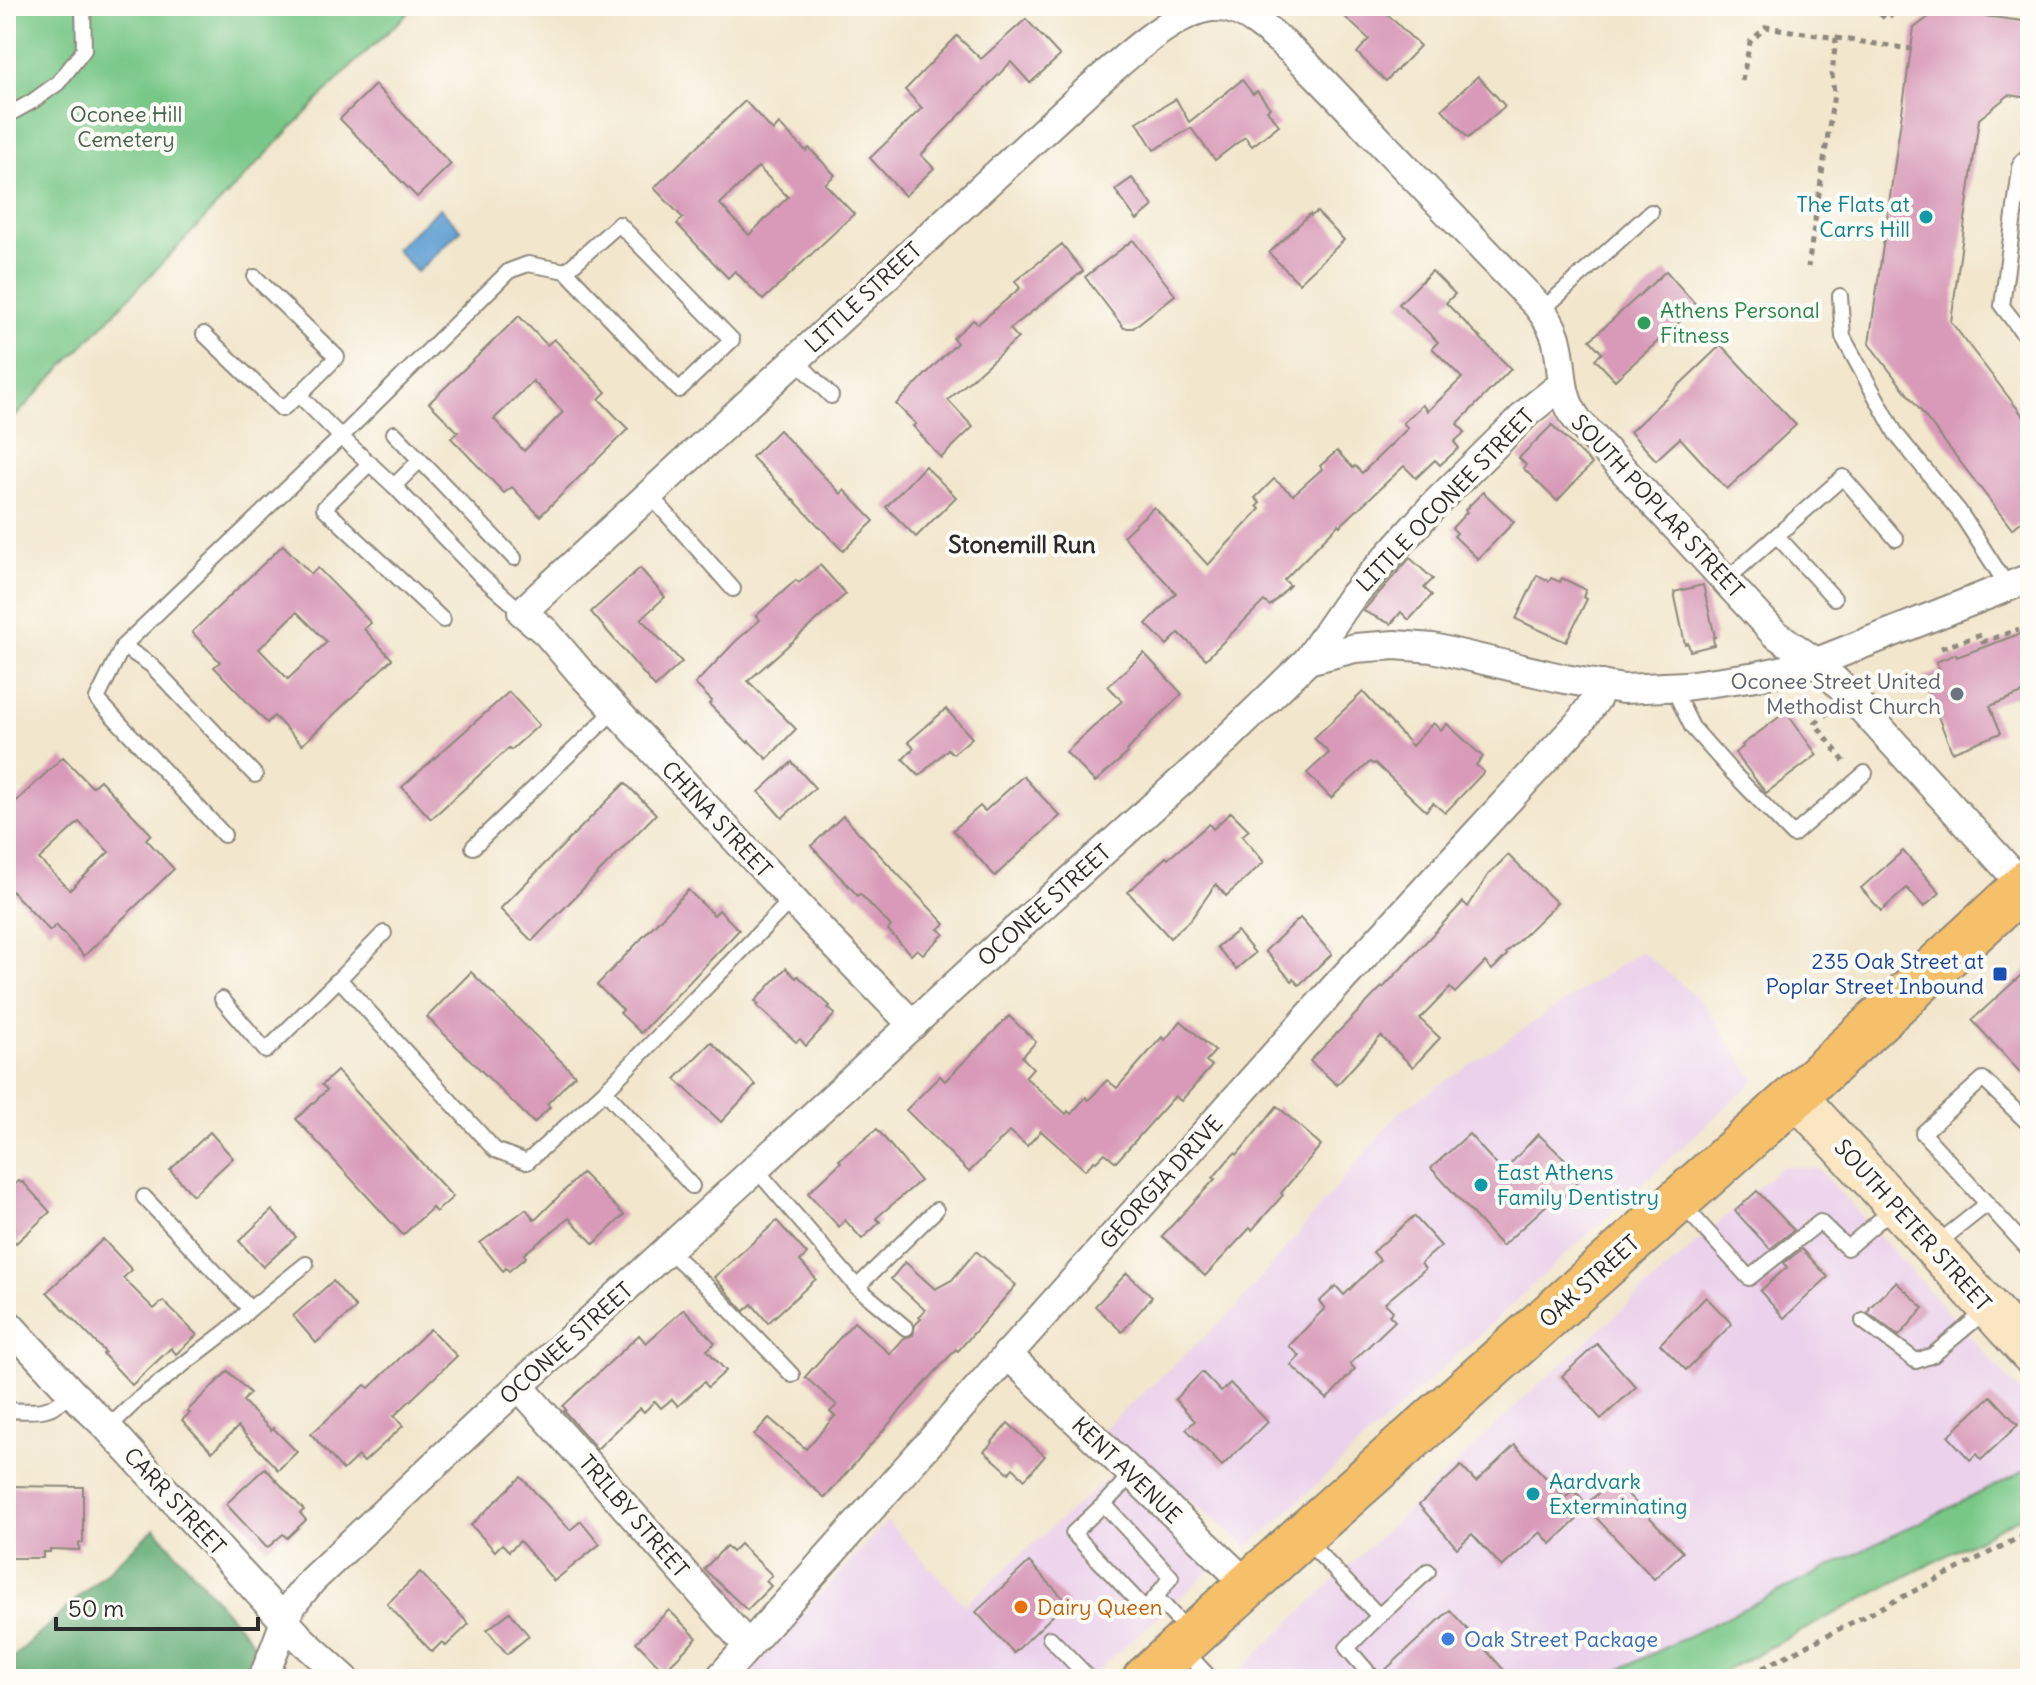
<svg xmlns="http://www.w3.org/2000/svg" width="2036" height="1685" viewBox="0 0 2036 1685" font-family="Delius,sans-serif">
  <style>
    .built { fill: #ebd1eb }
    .green { fill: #78c787; stroke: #527959; stroke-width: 2 }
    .forest { fill: #62ac74; stroke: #466c50; stroke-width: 2 }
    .water { fill: #61a0d3; stroke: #46667f; stroke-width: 2 }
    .building { fill: #d89ab8; fill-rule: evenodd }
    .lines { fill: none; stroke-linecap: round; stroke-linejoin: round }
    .lane-casing { stroke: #8e887c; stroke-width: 18 }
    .street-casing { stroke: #8e887c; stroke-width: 32 }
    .secondary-casing { stroke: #8e887c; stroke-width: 44 }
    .primary-casing { stroke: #8e887c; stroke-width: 48 }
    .path { stroke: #8e887c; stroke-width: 5; stroke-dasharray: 6 6; stroke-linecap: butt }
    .lane { stroke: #fff; stroke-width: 14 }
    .street { stroke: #fff; stroke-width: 28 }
    .secondary { stroke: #fbe6c4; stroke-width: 40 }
    .primary { stroke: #f6c06b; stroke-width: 44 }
    .culture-dot { fill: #0f9aa8; stroke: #fdfcf7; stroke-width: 3 }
    .leisure-dot { fill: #2e9e5b; stroke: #fdfcf7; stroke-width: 3 }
    .worship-dot { fill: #6b7280; stroke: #fdfcf7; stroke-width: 3 }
    .transit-dot { fill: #1a4fb4; stroke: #fdfcf7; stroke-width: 3 }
    .food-dot { fill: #e8710a; stroke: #fdfcf7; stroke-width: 3 }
    .shop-dot { fill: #3f7fe0; stroke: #fdfcf7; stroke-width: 3 }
    .labels { text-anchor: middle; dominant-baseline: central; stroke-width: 8; stroke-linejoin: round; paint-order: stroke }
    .park-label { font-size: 22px; fill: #46624b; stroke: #fdfcf7 }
    .culture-label { font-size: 22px; fill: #0d838f; stroke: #fdfcf7; text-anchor: start }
    .street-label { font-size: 22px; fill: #2b2b2b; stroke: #fdfcf7 }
    .leisure-label { font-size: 22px; fill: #27864d; stroke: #fdfcf7; text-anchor: start }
    .worship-label { font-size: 22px; fill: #5b616d; stroke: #fdfcf7; text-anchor: end }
    .transit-label { font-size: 22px; fill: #164399; stroke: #fdfcf7; text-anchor: end }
    .food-label { font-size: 22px; fill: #c56008; stroke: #fdfcf7; text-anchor: start }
    .shop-label { font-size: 22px; fill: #366cbe; stroke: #fdfcf7; text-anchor: start }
    .neighbourhood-label { font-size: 24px; font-weight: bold; fill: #2b2b2b; stroke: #fdfcf7 }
  </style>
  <rect width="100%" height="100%" fill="#fdfcf7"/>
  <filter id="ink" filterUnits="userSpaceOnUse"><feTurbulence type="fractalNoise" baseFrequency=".0125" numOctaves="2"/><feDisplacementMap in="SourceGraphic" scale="16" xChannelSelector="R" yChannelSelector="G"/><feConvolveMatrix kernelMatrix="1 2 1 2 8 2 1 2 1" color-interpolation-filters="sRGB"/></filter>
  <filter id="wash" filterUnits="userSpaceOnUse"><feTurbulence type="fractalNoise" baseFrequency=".006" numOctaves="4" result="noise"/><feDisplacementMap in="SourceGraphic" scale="32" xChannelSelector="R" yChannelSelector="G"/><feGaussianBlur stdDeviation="1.8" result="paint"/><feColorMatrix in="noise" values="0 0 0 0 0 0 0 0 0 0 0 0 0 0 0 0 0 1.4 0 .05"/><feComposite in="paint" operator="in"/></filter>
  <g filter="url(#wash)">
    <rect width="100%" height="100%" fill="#f2e6cc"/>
    <!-- built -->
    <g class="built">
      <path d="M1641,951L1701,1001L1755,1080L1249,1547L1101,1431L1235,1309L1400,1111Z"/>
      <path d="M1782,1166L1819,1169L2030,1403V1481L1658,1679H1231L1535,1388Z"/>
      <path d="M1114,1472L1213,1568L1088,1679H743L887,1521L965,1605Z"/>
    </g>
    <!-- green -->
    <g class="green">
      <path d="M6,6H416L348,69L6,426Z"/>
      <path d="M2030,1468V1512L1709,1679H1601Z"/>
    </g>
    <!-- forest -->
    <path class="forest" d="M155,1528L254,1644L243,1679H6V1664Z"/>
    <!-- water -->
    <path class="water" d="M440,208L461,230L417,272L395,249Z"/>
    <g id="blocks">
      <!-- building -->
      <g class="building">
        <path d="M1333,6H1379L1420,46L1386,81L1357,53L1369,39Z"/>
        <path d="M1938,10L2030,22V98L2009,95L1979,119L1951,322L2030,425V515L2012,529L1869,344L1914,28Z"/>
        <path d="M1026,19L1060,56L1030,83L1011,62L921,155L934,168L905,196L870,158L922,108L905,90L957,36L981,59Z"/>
        <path d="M1478,76L1505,106L1468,138L1442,109Z"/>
        <path d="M1242,80L1253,94L1257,91L1270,108L1267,110L1279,125L1252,146L1245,137L1215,160L1191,128L1154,150L1137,122L1176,99L1189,122Z"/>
        <path d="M375,85L451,164L417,197L340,119Z"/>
        <path d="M745,101L773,131L779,124L806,151L809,148L835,175L825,184L854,214L763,300L735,271L728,278L677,224L683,218L654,188ZM758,167L788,197L749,235L720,204Z"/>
        <path d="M1132,178L1153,206L1137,220L1115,190Z"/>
        <path d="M1317,212L1344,240L1299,283L1269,253L1310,214L1311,216Z"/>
        <path d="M1133,240L1175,295L1133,328H1124L1085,277Z"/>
        <path d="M1062,244L1083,271L1010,329L1018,338L948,400L973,427L941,458L913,426L916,424L896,404L957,343L953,338L973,320L978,324L1020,288L1015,281Z"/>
        <path d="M1432,271L1455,294L1446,303L1511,369L1457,424L1465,432L1454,442L1459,448L1440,465L1435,460L1416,478L1404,466L1340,526L1339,524L1284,580L1290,585L1270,606L1264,601L1206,659L1179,633L1167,645L1146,624L1176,593L1123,536L1154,507L1208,565L1260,509L1257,506L1260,503L1255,498L1274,479L1293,495L1322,469L1320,466L1337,451L1353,468L1355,466L1362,473L1408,428L1403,423L1422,405L1428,411L1462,378L1432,348L1438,342L1399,304Z"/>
        <path d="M1666,271L1697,306L1615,380L1595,359L1602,353L1590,340Z"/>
        <path d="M519,316L547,345L554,339L581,366L606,392L599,399L628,429L540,516L512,487L504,493L451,438L458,432L429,403ZM533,381L563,412L524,451L494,419Z"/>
        <path d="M1721,345L1796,425L1727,489L1680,438L1656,460L1630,432Z"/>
        <path d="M1552,425L1592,464L1557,501L1523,468L1526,465L1519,458Z"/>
        <path d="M779,430L841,494L844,490L874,521L843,551L752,457Z"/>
        <path d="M925,466L956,497L916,537L886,507Z"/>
        <path d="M1483,492L1514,522L1478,559L1454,536L1457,533L1452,528L1467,512L1465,510Z"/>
        <path d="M283,545L311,574L318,568L355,606L371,623L364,629L392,659L302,745L274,716L267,723L214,667L220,662L192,632ZM297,612L327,642L288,679L259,649Z"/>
        <path d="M1410,558L1433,579L1424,588L1432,595L1409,620L1401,612L1391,624L1363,611Z"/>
        <path d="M820,565L846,594L748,681L796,729L767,759L749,741L748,743L709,704L712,701L695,684L736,641L760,620L756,616L796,580L799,583Z"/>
        <path d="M640,568L665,597L641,619L682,662L655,687L591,612Z"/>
        <path d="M1537,575L1549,581L1551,578L1560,582L1562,578L1586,590L1583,597L1587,599L1566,642L1516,619Z"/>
        <path d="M1703,585L1715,637H1713L1714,645L1690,651L1688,643L1685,644L1674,592Z"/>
        <path d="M2030,630V690L1990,706L2001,733L1952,752L1923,678L1940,671L1936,662L1956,654L1957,657Z"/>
        <path d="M1144,653L1182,694L1149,726L1127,751L1128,753L1095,782L1066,752L1122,701L1108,686Z"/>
        <path d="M509,692L539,725L511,750L509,748L431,819L402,787Z"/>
        <path d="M1363,692L1412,746L1433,723L1441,730L1447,724L1483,757L1476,765L1484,772L1445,813L1433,803L1426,811L1375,763L1373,764L1370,762L1331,798L1307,773L1329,753L1314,738Z"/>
        <path d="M946,709L972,738L953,754L948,749L919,776L903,759L914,748L908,742Z"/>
        <path d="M1786,712L1817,755L1766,793L1735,753L1743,747L1742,745Z"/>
        <path d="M63,757L92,787L100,780L151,834L146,839L174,869L84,956L56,925L50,931L6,885V811ZM79,822L109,852L70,890L39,859Z"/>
        <path d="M792,762L815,788L782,818L759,792Z"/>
        <path d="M1023,776L1060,816L995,876L953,830L980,806L985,811Z"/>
        <path d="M625,783L656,814L532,941L500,909Z"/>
        <path d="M1231,812L1249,830L1242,836L1264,862L1226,896L1216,884L1191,919L1170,938L1128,892L1166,857L1168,859L1209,824L1213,829Z"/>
        <path d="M843,816L945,924L938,929L944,934L923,954L917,949L911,955L888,930L891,926L860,894L858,896L811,846Z"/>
        <path d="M1903,851L1940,893L1924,907L1907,888L1881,911L1861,888Z"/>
        <path d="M1508,855L1557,903L1506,953L1507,955L1492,970L1485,962L1455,993L1450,988L1420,1019L1440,1038L1413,1067L1381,1036L1337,1085L1310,1061L1382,987L1383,988L1463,902L1468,907L1488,875Z"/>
        <path d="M688,890L714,915L719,910L739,930L641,1033L620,1013L623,1010L597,985Z"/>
        <path d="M1300,918L1332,954L1299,985L1293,979L1292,981L1265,951Z"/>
        <path d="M1237,931L1255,953L1236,969L1217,947Z"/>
        <path d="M2030,967V1083L1972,1020Z"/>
        <path d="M786,968L796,978L798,976L830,1006L828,1008L835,1014L806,1046L800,1039L796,1042L757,1006L759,1004L755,1001Z"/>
        <path d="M471,972L575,1075L547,1104L550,1107L534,1123L427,1017Z"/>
        <path d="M1009,1016L1036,1042L1022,1057L1033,1068L1025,1077L1066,1114L1068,1111L1071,1114L1086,1097L1089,1100L1107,1080L1117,1088L1162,1037L1165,1040L1181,1021L1215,1051L1206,1061L1212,1066L1181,1101L1175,1096L1116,1162L1105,1153L1096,1162L1094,1161L1085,1170L1041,1131L1027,1146L1010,1131L969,1172L906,1110L940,1076L945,1081Z"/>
        <path d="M711,1042L756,1085L721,1122L675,1079Z"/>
        <path d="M337,1071L453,1197L436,1212L432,1208L403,1235L296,1119L327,1090L322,1085Z"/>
        <path d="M1277,1106L1321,1145L1281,1193L1283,1195L1252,1230L1250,1228L1205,1276L1162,1236L1215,1179L1213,1178L1227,1161L1235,1153L1237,1155Z"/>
        <path d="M877,1129L920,1181L876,1218L880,1222L862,1239L845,1220L839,1227L808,1193L841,1162L839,1160Z"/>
        <path d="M210,1132L233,1158L193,1195L170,1170Z"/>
        <path d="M1469,1134L1503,1172L1538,1134L1583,1176L1555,1205L1551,1201L1502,1246L1431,1168Z"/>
        <path d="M582,1173L624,1215L594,1244L569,1218L524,1254L526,1257L509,1271L506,1268L503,1271L480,1243L526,1209L535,1220Z"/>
        <path d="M19,1180L21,1183L23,1182L50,1212L16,1243L6,1233V1192Z"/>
        <path d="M1757,1191L1794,1230L1770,1249L1735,1211Z"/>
        <path d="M272,1210L296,1237L263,1267L239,1241Z"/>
        <path d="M1414,1216L1441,1246L1421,1263L1425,1269L1385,1303L1393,1311L1389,1315L1395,1321L1350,1364L1355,1369L1327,1399L1291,1365L1300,1356L1289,1346L1325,1308L1319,1302L1336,1286L1344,1295L1380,1260L1373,1252Z"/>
        <path d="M777,1221L807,1254L800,1261L816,1279L768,1323L752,1304L744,1311L714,1277Z"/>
        <path d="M103,1239L132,1270L123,1278L154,1309L163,1301L197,1335L176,1354L171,1348L132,1385L103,1354L105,1352L47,1292Z"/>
        <path d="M1802,1249L1828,1277L1784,1318L1760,1291L1787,1267L1784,1263Z"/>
        <path d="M976,1251L1016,1285L958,1351L956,1349L901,1410L825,1498L754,1435L769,1418L806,1449L835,1416L830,1412L837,1405L805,1377L854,1322L890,1354L904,1338L913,1335L915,1325L921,1319L919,1317L925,1310L891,1279L905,1262L935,1289L952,1280Z"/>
        <path d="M1127,1273L1152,1297L1122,1332L1095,1306Z"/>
        <path d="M333,1281L356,1308L316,1343L293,1316Z"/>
        <path d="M1896,1282L1924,1308L1899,1336L1867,1312L1870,1310L1869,1308Z"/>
        <path d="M1706,1297L1732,1324L1686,1370L1660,1344Z"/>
        <path d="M684,1309L715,1343L707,1350L726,1371L708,1387L704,1382L678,1406L672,1399L661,1408L655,1401L644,1412L640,1408L597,1449L564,1411L566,1410L563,1406L639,1335L646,1343Z"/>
        <path d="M430,1329L457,1356L394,1416L403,1426L364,1462L358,1456L343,1470L311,1434L365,1385L369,1388Z"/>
        <path d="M1597,1344L1636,1387L1601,1419L1562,1376Z"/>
        <path d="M228,1371L250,1393L243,1401L271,1430L273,1428L297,1452L278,1470L238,1427L212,1452L182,1420L190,1413L187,1411Z"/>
        <path d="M1202,1372L1221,1392L1230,1383L1268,1422L1222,1466L1186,1429L1195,1421L1175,1399Z"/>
        <path d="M1991,1396L2018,1425L1981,1460L1976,1454L1970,1460L1948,1436Z"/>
        <path d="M1008,1423L1045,1456L1025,1479L1013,1468L1009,1473L984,1451L993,1443L992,1442Z"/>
        <path d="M1515,1445L1565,1498L1574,1490L1587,1504L1613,1479L1683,1552L1654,1579L1588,1509L1551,1544L1540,1532L1502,1567L1472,1534L1457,1548L1419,1505L1461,1466L1476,1482Z"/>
        <path d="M265,1468L304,1510L300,1513L306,1520L287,1538L283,1534L267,1548L226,1504Z"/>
        <path d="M521,1477L570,1530L581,1521L600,1544L554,1581L520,1541L509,1551L502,1544L495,1551L471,1525Z"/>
        <path d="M6,1486L83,1487V1543H79V1550L50,1549V1552H43V1558H9V1547H6Z"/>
        <path d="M740,1544L772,1575L766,1581L771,1586L747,1610L704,1569L726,1546L732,1552Z"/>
        <path d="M1029,1562L1067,1602L1014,1653L976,1612Z"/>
        <path d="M420,1572L469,1624L446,1646L442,1642L432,1652L387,1604Z"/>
        <path d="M669,1610L697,1638L664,1671L636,1642Z"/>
        <path d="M1450,1610L1512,1679H1384L1382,1673Z"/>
        <path d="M510,1612L529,1636L507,1654L487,1630Z"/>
      </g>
    </g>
  </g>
  <g filter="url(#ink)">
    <use href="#blocks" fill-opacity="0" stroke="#8e887c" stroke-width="2"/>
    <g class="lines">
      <defs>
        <g id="lane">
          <path d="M6,116L33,101L58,83L84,50L83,6"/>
          <path d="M2030,154L2021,162L2002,306L2030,342"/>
          <path d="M255,277L337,357L299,395L341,437L394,486L482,577L522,612"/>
          <path d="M1840,296L1843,337L1896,434L1959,511L2008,587"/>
          <path d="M1541,311L1651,212"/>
          <path d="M204,334L282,409L299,395"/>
          <path d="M795,359L831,396"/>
          <path d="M394,433L514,558"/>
          <path d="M370,463L324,508L443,620"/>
          <path d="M394,486L420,460"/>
          <path d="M649,494L733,589"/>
          <path d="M1777,536L1834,598"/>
          <path d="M1726,580L1843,477L1896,539"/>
          <path d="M123,646L97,699L224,835"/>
          <path d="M1672,686L1692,727L1733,773L1793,835L1865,773"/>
          <path d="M255,775L151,665L123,646L341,437L509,271L528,264L566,271L619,224L732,340L679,390L566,271"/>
          <path d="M473,847L615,710"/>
          <path d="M384,933L339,979L495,1150L527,1162L605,1091L692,1186"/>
          <path d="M222,999L266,1051L339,979"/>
          <path d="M605,1091L792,899"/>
          <path d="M2030,1125L1983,1079L1923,1133L2030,1251"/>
          <path d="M756,1169L857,1287L906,1328"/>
          <path d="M144,1197L250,1309"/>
          <path d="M1682,1204L1749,1278L1820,1222L1847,1248L1895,1207"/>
          <path d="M1934,1246L1987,1204"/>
          <path d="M668,1250L711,1290L792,1375"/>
          <path d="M857,1287L936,1210"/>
          <path d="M1863,1321L1916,1361L1933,1355L1989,1308"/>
          <path d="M6,1410C36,1411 48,1415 72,1393"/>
          <path d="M108,1428L137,1400L228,1330L250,1309L306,1264"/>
          <path d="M1104,1504L1171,1577L1156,1597L1145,1609L1073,1533Z"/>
          <path d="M1104,1504L1132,1474"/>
          <path d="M1304,1538L1379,1616"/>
          <path d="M1156,1597L1190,1633"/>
          <path d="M1050,1638L1090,1679"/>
          <path d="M1184,1650L1211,1679"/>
          <path d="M1374,1679L1347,1648L1379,1616L1428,1571"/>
        </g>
        <g id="street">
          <path d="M1308,660L1350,599L1434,505L1529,411L1554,391L1563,387"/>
          <path d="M913,1025L830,940L580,672L546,632L522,612L1087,91C1116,66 1174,10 1212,7C1228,6 1245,13 1258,23C1300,54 1336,95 1372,133C1427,190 1482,248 1537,305C1545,315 1552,325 1556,338C1565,370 1557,392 1578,421L1774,633L1817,663L1846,691L2030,893"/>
          <path d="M6,1322L72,1393L108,1428L301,1639L345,1679"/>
          <path d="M1007,1354L1248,1585"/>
          <path d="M519,1386L748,1646"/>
          <path d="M263,1679L291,1606L312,1580L495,1408L999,945L1205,760L1308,660L1355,648L1395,645L1433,648L1565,679L1623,689L1685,686L1757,676L1812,664L2030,578"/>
          <path d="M719,1679L1336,986L1579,723L1597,698L1602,685"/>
        </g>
        <path id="secondary" d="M1796,1096L2030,1353"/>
        <path id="primary" d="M1145,1679L1302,1536L1796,1096L2030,880"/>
      </defs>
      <!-- lane casing -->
      <use href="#lane" class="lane-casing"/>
      <!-- street casing -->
      <use href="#street" class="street-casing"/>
      <!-- secondary casing -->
      <use href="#secondary" class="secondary-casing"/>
      <!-- primary casing -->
      <use href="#primary" class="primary-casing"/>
      <!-- path -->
      <g class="path">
        <path d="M1785,6H1794"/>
        <path d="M1871,6L1886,19L1904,6"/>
        <path d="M1836,38L1910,49"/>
        <path d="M1742,81L1750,42L1766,27L1836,38L1832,74L1834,94L1808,267"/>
        <path d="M1941,648L1981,635L1983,642L2019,629"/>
        <path d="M1829,712L1815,723L1846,764"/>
        <path d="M1741,1679L2030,1532"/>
      </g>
      <!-- lane -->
      <use href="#lane" class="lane"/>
      <!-- street -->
      <use href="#street" class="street"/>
      <!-- secondary -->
      <use href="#secondary" class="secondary"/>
      <!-- primary -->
      <use href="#primary" class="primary"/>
    </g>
  </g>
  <!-- markers -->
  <g class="culture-dot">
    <circle cx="1926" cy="217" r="8"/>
    <circle cx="1481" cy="1185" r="8"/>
    <circle cx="1533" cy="1494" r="8"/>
  </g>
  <circle class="leisure-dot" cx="1644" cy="323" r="8"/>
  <circle class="worship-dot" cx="1957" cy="694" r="8"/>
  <rect class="transit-dot" x="1992" y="966" width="16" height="16" rx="4"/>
  <circle class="food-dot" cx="1021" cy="1607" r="8"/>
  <circle class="shop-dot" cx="1448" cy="1639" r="8"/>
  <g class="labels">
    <!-- park labels -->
    <g class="park-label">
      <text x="126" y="114">Oconee Hill<tspan x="126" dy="25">Cemetery</tspan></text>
    </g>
    <!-- culture labels -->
    <g class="culture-label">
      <text x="1910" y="204" text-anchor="end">The Flats at<tspan x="1910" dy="25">Carrs Hill</tspan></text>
      <text x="1497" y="1172">East Athens<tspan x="1497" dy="25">Family Dentistry</tspan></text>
      <text x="1549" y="1481">Aardvark<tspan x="1549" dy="25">Exterminating</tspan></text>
    </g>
    <!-- street labels -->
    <g class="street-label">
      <text transform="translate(863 297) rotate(-43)">LITTLE STREET</text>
      <text transform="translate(1445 500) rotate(-46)">LITTLE OCONEE STREET</text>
      <text transform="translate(1658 506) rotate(47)">SOUTH POPLAR STREET</text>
      <text transform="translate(717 819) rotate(47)">CHINA STREET</text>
      <text transform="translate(1044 905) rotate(-42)">OCONEE STREET</text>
      <text transform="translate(1161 1182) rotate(-48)">GEORGIA DRIVE</text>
      <text transform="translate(1913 1225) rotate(48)">SOUTH PETER STREET</text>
      <text transform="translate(1589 1281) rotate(-42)">OAK STREET</text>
      <text transform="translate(566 1343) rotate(-42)">OCONEE STREET</text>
      <text transform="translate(1127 1470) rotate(44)">KENT AVENUE</text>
      <text transform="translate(175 1501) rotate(47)">CARR STREET</text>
      <text transform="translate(634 1516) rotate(49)">TRILBY STREET</text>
    </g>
    <!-- leisure labels -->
    <g class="leisure-label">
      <text x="1660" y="310">Athens Personal<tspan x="1660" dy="25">Fitness</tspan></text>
    </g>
    <!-- worship labels -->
    <g class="worship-label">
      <text x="1941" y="681">Oconee Street United<tspan x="1941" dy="25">Methodist Church</tspan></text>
    </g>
    <!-- transit labels -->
    <g class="transit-label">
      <text x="1984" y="961">235 Oak Street at<tspan x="1984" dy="25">Poplar Street Inbound</tspan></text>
    </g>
    <!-- food labels -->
    <g class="food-label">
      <text x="1037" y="1607">Dairy Queen</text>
    </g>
    <!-- shop labels -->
    <g class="shop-label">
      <text x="1464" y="1639">Oak Street Package</text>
    </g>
    <!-- neighbourhood labels -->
    <g class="neighbourhood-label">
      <text x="1022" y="544">Stonemill Run</text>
    </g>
  </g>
  <!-- margin -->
  <rect width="2036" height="1685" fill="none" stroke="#fdfcf7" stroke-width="32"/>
  <!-- scale -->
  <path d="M56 1617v12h202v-12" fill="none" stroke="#2b2b2b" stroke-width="4"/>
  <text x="68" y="1617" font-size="24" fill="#2b2b2b" stroke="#fdfcf7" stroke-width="6" paint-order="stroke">50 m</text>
</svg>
